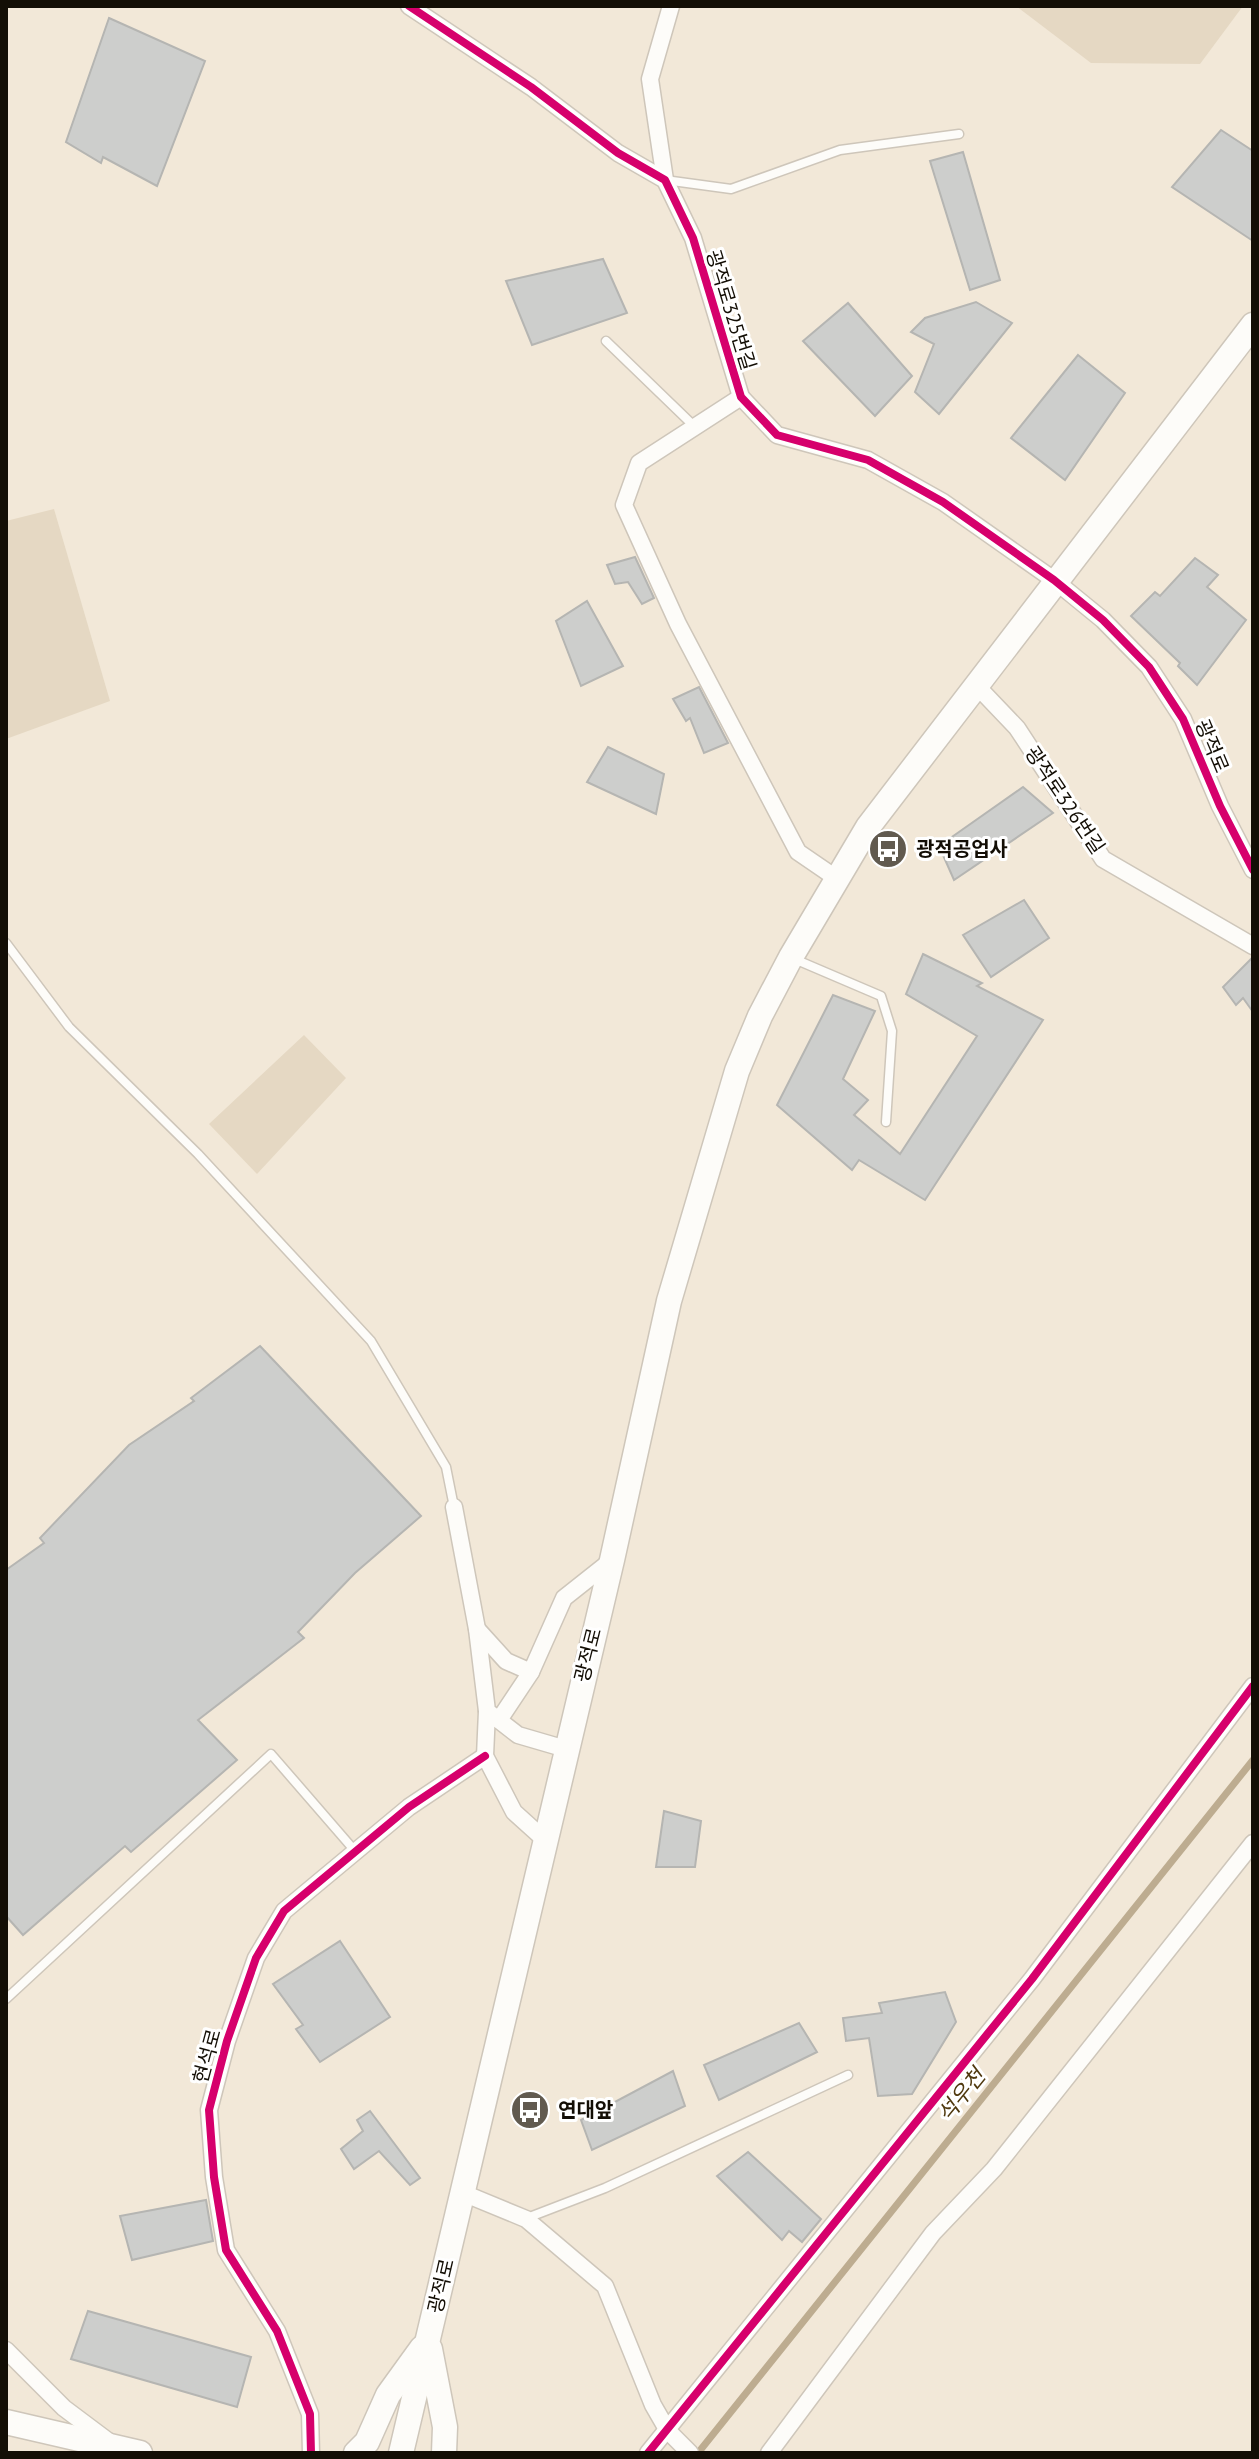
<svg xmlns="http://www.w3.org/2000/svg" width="1259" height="2459" viewBox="0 0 1259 2459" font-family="'PT Sans','Noto Sans KR',sans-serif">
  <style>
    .green { fill: #e5d8c3 }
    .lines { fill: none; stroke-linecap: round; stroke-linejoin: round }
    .stream { stroke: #bdac90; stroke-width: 7 }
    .building { fill: #cdcecc; stroke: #b5b5b2; stroke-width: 2 }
    .lane-casing { stroke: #cec6ba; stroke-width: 11 }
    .street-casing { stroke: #cec6ba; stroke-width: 19 }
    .secondary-casing { stroke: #cec6ba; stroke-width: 27 }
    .lane { stroke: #fdfcf9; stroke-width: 8 }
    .street { stroke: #fdfcf9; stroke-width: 16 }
    .secondary { stroke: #fdfcf9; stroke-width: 24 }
    .cycleway-casing { stroke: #fff; stroke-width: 13 }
    .cycleway { stroke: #d6006c; stroke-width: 8 }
    .labels { text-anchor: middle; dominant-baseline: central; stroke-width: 6; stroke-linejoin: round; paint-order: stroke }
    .street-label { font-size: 20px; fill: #130e05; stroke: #fff }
    .poi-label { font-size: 20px; font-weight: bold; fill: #130e05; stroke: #fff; text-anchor: start }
    .water-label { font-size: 22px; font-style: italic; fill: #50390e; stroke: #fff }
  </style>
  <rect width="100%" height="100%" fill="#f2e8d8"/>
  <!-- green -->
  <g class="green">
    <path d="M1016,6H1243L1200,64L1091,63Z"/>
    <path d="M54,509L110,701L6,739V521Z"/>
    <path d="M304,1035L346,1078L257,1174L209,1124Z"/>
  </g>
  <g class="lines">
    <!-- stream -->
    <path class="stream" d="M698,2453L1253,1760"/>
  </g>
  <!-- building -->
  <g class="building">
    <path d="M109,18L205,61L157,186L103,157L101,163L66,142Z"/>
    <path d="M1221,130L1253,151V241L1172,187Z"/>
    <path d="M963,152L1000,280L970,290L930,161Z"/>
    <path d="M603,259L627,313L532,345L506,281Z"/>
    <path d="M976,302L1012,323L939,414L915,392L934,344L911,332L925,318Z"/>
    <path d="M848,303L912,376L875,416L803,341Z"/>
    <path d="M1078,355L1125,393L1065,480L1011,438Z"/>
    <path d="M635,557L654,598L642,604L628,582L615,584L607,565Z"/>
    <path d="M1195,558L1218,575L1207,587L1246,620L1197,685L1178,666L1180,663L1131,616L1155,592L1160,596Z"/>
    <path d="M587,601L623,666L581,686L556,621Z"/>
    <path d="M699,687L728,743L704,753L690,718L686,721L673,699Z"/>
    <path d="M608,747L664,774L656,814L587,782Z"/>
    <path d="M1023,787L1053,813L954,880L939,846Z"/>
    <path d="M1024,900L1049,938L991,977L963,935Z"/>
    <path d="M923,954L982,983L977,986L1043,1020L925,1200L859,1160L852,1170L777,1105L833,995L875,1011L843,1079L868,1100L854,1115L900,1154L977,1036L906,994Z"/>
    <path d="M1253,957V1012L1243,998L1236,1005L1223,987Z"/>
    <path d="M260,1346L421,1516L355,1573L298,1632L304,1638L198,1720L237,1760L131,1852L125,1846L23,1935L6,1916V1570L44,1543L40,1538L129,1445L194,1401L191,1398Z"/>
    <path d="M664,1811L701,1821L695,1867H656Z"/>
    <path d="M340,1941L390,2017L320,2062L296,2029L303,2025L273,1984Z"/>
    <path d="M945,1992L956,2022L912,2094L878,2096L869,2038L846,2041L843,2018L882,2013L879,2003Z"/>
    <path d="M799,2023L817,2052L719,2100L704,2065Z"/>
    <path d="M673,2071L685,2106L592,2150L581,2120Z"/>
    <path d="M370,2111L420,2178L410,2185L379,2151L354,2169L341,2149L363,2131L357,2120Z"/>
    <path d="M748,2152L821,2219L802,2242L789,2231L782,2240L717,2176Z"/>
    <path d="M206,2200L213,2241L132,2260L120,2216Z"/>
    <path d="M88,2311L251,2357L237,2407L71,2359Z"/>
  </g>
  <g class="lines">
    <defs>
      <g id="lane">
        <path d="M665,180L731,189L840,150L959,134"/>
        <path d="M606,341L695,427"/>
        <path d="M6,943L69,1027L198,1154L371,1341L446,1467L454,1507"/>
        <path d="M792,958L881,996L892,1031L886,1122"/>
        <path d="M6,1999L271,1754L355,1851"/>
        <path d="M527,2218L605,2188L848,2075"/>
      </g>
      <g id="street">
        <path d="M409,6L531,87L618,153L665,180L693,238L741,397L777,435L868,460L943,502L1054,580L1103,620L1149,667L1183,719L1220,806L1253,870"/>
        <path d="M665,180L650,79L671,6"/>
        <path d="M741,397L639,463L624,505L678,624L798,852L836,878"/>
        <path d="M975,684L1017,728L1103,859L1253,946"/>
        <path d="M454,1507L477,1629L487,1711L518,1735L566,1749"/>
        <path d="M477,1629L506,1661L531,1672"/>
        <path d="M487,1711L485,1756L514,1812L545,1840"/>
        <path d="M499,1720L531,1672L564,1598L612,1560"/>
        <path d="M463,2193L526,2219L605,2286L653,2405L668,2431L690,2453"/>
        <path d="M6,2350L64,2408L108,2441"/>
        <path d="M311,2453L310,2414L277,2331L226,2250L214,2177L209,2110L227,2041L256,1958L284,1911L409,1807L485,1756"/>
        <path d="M648,2453L1032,1979L1253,1686"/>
        <path d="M769,2453L933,2233L994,2169L1253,1843"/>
      </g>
      <g id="secondary">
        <path d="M430,2349L445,2427L444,2453"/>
        <path d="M6,2422L140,2453"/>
        <path d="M356,2453L367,2442L388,2395L422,2348"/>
        <path d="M401,2453L612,1560L669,1301L737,1071L760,1016L791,957L868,827L1253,325"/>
      </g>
    </defs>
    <!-- lane casing -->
    <use href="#lane" class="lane-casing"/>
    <!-- street casing -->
    <use href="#street" class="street-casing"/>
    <!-- secondary casing -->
    <use href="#secondary" class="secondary-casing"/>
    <!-- lane -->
    <use href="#lane" class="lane"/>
    <!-- street -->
    <use href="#street" class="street"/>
    <!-- secondary -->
    <use href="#secondary" class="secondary"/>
    <defs>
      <g id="cycleway">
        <path d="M409,6L531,87L618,153L665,180L693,238L741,397L777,435L868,460L943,502L1054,580L1103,620L1149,667L1183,719L1220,806L1253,870"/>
        <path d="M311,2453L310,2414L277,2331L226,2250L214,2177L209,2110L227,2041L256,1958L284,1911L409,1807L485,1756"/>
        <path d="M648,2453L1032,1979L1253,1686"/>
      </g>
    </defs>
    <!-- cycleway casing -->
    <use href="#cycleway" class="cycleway-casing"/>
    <!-- cycleway -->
    <use href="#cycleway" class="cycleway"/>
  </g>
  <!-- icons -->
  <defs>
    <symbol id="bus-disc" viewBox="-11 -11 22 22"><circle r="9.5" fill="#615a4f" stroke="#fff"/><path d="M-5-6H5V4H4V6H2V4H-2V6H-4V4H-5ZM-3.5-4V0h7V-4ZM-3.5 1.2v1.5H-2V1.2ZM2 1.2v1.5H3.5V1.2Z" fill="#fff"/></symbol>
  </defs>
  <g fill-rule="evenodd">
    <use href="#bus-disc" x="866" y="827" width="44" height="44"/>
    <use href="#bus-disc" x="508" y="2088" width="44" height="44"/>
  </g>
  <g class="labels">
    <!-- street labels -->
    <g class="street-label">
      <text transform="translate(731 310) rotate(73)">광적로325번길</text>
      <text transform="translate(1212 746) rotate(67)">광적로</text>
      <text transform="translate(1065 800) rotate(56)">광적로326번길</text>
      <text transform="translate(588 1655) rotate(-76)">광적로</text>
      <text transform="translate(207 2056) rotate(-75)">현석로</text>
      <text transform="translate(441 2286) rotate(-77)">광적로</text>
    </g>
    <!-- poi labels -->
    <g class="poi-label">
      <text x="916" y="849">광적공업사</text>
      <text x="558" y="2110">연대앞</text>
    </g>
    <!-- water labels -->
    <g class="water-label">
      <text transform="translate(961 2095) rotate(-51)">석우천</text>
    </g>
  </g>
  <!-- border -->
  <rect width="1259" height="2459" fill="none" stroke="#130e05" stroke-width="16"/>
</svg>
